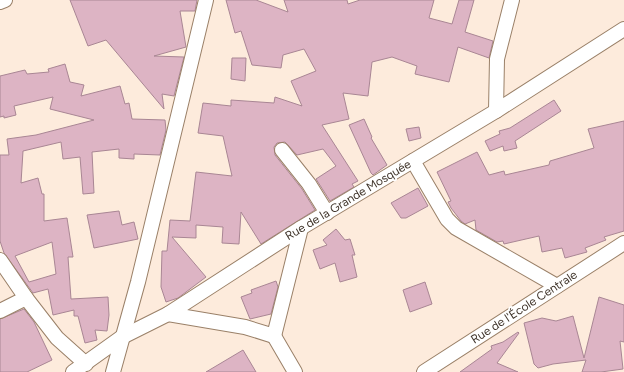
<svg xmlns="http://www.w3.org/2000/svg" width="624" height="372" viewBox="0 0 624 372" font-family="Figtree,sans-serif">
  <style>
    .building { fill: #ddb4c4; stroke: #a98694; fill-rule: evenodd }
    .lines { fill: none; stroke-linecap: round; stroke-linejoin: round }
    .minor-casing { stroke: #9a8068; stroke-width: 16 }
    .minor { stroke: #fff; stroke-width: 14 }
    .labels { text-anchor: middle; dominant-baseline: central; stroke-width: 3.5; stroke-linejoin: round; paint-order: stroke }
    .street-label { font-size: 12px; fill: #40352b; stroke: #fff }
  </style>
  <rect width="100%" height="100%" fill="#fdebdc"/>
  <!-- building -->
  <g class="building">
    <path d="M70,0H197L195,11H180L186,47L154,56L184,57L174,96L162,94L164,109L106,40L88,46Z"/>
    <path d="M226,0H256L288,12L284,0H347L348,4L360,0H434L429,18L452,24L459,0H474L465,32L493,41L489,58L458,47L449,82L415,74L417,66L392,57L372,62L368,96L343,93L349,119L322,125L358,181L352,184L354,187L330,201L316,179L336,166L323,149L297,155L285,142L277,143L274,147L275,155L302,189L315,210L261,244L241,212L239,244L222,243L223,227L196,225V238L172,237L206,277L178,298L166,302L161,287L162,251H167L170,220L190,221L196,172L232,176L223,136L198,133L203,103L231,106V100L274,103L275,97L302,106L291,81L316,71L304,49L283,55L281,68L252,65L241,31L235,33Z"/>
    <path d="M232,58H246L245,81L231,79Z"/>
    <path d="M65,64L70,82L84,85L81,96L120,86L125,104L129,103L132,119L165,120L166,130L160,155L134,154V159L119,158V149L92,152L94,193L83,194L80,157L63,159L61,142L23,151L21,183L38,178L42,194H44V221L67,218L73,257H68L71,299L108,297L109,315L107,331L95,330L97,340L85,343L78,316H74V310L53,315L48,289L33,293L4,253L0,241V155H9L7,139L36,135L94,120L50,109L53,97L14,106L16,115L4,118V116L0,117V76L25,70L27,74L49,72L48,69ZM52,242L56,274L29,282L15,256Z"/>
    <path d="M554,100L561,111L515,141L517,148L504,151L503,146L490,151L485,141L500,134L499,131L510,128Z"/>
    <path d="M364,119L372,137L371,138L387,165L373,175L371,173L349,125Z"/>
    <path d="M624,121V231L604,237L606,240L585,248L587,252L565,258L562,248L542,252L539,236L504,244L503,241L497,242L476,230L475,220L465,224L461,221L451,208L448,202L451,201L437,172L477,152L489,175L504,171L505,175L549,165L550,161L594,148L588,129Z"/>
    <path d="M419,127L421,138L409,141L406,129Z"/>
    <path d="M418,188L428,206L406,218H401L391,203Z"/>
    <path d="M119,211L122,225L134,222L138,239L94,248L87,215Z"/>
    <path d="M336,229L345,240L350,239L355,255H352L357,277L340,282L335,263L320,269L313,250L327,245L323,240Z"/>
    <path d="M276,281L278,287L271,314L250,319L241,297L252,293L251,290Z"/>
    <path d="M425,282L432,304L410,312L403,290Z"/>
    <path d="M599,297L624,305V342L620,341L623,369L601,372H582L586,360L553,364L538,368L534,364L524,323L542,318L556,321L573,316L584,358Z"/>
    <path d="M24,309L34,322L52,360L27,372H0V319Z"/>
    <path d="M518,332L519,333L497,363L518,372H460L492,349L491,346L503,342Z"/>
    <path d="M243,350L256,372H206Z"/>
  </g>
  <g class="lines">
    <defs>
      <g id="minor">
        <path d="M0,2L5,0"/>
        <path d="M496,111L497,59L512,0"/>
        <path d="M282,150L309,184L327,213"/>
        <path d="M413,161L447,219L456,228L557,286"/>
        <path d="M0,260L26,298L57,338L86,364"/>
        <path d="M0,311L26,298"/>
        <path d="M168,314L245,327L274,336L301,228"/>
        <path d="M274,336L295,372"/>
        <path d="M73,372L122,337L168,314L301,228L496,111L624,29"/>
        <path d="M113,372L138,282L206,0"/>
        <path d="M424,372L624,243"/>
      </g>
    </defs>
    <!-- minor casing -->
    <use href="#minor" class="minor-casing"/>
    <!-- minor -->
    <use href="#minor" class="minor"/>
  </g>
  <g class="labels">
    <!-- street labels -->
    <g class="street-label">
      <text transform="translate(348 200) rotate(-31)">Rue de la Grande Mosquée</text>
      <text transform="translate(524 307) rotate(-33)">Rue de l'École Centrale</text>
    </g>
  </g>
</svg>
